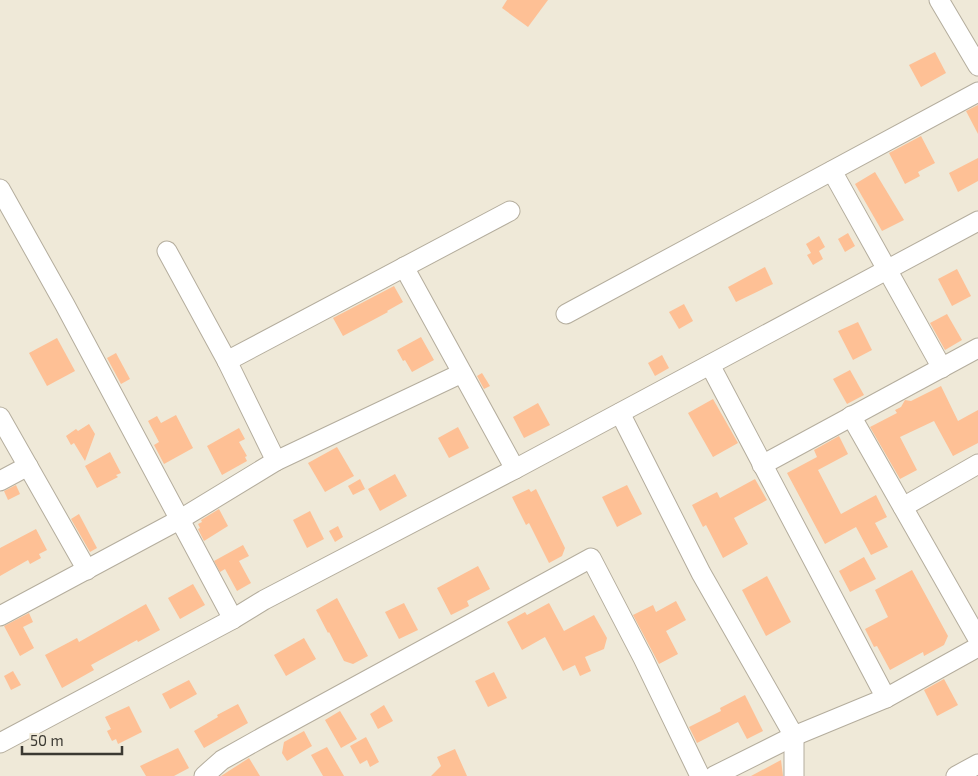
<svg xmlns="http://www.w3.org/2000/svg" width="978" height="776" viewBox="0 0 978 776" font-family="'Exo 2',sans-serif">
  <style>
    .building { fill: #fec095 }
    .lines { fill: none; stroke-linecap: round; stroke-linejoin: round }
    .minor-casing { stroke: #b4ad9d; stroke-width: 21 }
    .minor { stroke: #fff; stroke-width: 19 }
  </style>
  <rect width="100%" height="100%" fill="#efe9d8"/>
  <!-- building -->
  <g class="building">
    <path d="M507,0H548L528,27L502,8Z"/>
    <path d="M935,52L946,73L921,87L909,65Z"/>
    <path d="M978,105V134L966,111Z"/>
    <path d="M921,136L935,163L918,172L920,176L905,184L889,153Z"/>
    <path d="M978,158V181L958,192L949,173Z"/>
    <path d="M875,172L904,220L882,231L855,184Z"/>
    <path d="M848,233L855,246L845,252L838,239Z"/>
    <path d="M819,236L825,247L819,251L823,259L813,265L807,255L811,253L806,244Z"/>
    <path d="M765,267L773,284L736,302L728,287Z"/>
    <path d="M957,269L971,296L952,306L938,279Z"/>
    <path d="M394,286L403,302L387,311L388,312L343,336L333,318Z"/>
    <path d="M684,304L693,321L679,329L669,312Z"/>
    <path d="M947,314L962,340L945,350L930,323Z"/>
    <path d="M858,322L872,350L853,360L838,331Z"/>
    <path d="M421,337L434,360L412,372L405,360L403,361L397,350Z"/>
    <path d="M57,338L75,371L47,386L29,353Z"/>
    <path d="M116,353L130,379L121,384L107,358Z"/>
    <path d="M662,355L669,368L655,376L648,363Z"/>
    <path d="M850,370L864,395L847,404L833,379Z"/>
    <path d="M482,373L490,386L484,389L477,376Z"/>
    <path d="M941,386L958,421L978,410V443L953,456L934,421L900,437L917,470L900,479L870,427L897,413L895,410L901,407L905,400L911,401Z"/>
    <path d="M713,399L738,443L713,457L688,413Z"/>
    <path d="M538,403L550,425L524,438L513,417Z"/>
    <path d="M176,415L193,448L164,464L154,445L159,442L148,421L157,416L161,423Z"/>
    <path d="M89,424L95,434L85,461L74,443L71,445L66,436L76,429L78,431Z"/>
    <path d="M458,427L469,448L449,458L438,438Z"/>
    <path d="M239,428L245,439L239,442L247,456L245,457L247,461L222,475L207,446Z"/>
    <path d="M839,436L848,454L818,470L841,514L876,495L887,517L875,523L888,547L871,555L856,527L825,544L787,473L817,457L814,450Z"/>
    <path d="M337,447L354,476L325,492L308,463Z"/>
    <path d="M110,452L121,473L116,475L118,477L97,488L85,466Z"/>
    <path d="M395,474L407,496L380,511L368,489Z"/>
    <path d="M360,479L365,489L353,495L348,486Z"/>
    <path d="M755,479L767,500L734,518L748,544L723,558L706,525L703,527L692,505L717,492L720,498Z"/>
    <path d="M16,485L20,494L8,500L4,491Z"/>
    <path d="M627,485L642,514L617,527L602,497Z"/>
    <path d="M529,489L531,492L536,489L565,548L562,556L549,563L529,523L526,525L512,497Z"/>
    <path d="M219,509L228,526L204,541L198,529L200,528L198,524L202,522L201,520Z"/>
    <path d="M310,511L324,539L307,548L293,520Z"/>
    <path d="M79,514L97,548L90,552L71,519Z"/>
    <path d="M338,526L343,537L335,542L329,531Z"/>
    <path d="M36,529L47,550L39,554L41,558L30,564L28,560L0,576V548Z"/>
    <path d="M243,545L249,556L239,561L251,583L237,591L225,569L220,572L214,561Z"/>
    <path d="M864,557L876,579L850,592L839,571Z"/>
    <path d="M478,566L490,589L467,601L469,606L451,615L437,588Z"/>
    <path d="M912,570L948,636L944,645L924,656L923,652L890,670L877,646L874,647L865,629L888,617L875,590Z"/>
    <path d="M767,576L791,622L766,636L742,590Z"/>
    <path d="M193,584L205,605L180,619L168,598Z"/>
    <path d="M337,598L368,656L353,664L344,661L329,632L328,633L316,610Z"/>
    <path d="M676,601L686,620L666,631L678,654L659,664L633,615L653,605L656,612Z"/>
    <path d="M404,603L418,630L399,639L385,612Z"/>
    <path d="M549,603L564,631L594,615L607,638L604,649L585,657L591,671L580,676L575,665L563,671L545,637L522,650L507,622L525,612L527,615Z"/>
    <path d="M146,604L160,630L138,642L137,640L91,665L94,670L62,688L45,655L77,638L79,642Z"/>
    <path d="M29,613L33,622L23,627L34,648L20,656L4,626Z"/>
    <path d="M304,638L316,659L286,676L274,655Z"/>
    <path d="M13,671L21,685L11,690L4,676Z"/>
    <path d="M494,672L507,698L488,707L475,681Z"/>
    <path d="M944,679L958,705L937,716L924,690Z"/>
    <path d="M189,680L197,694L170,709L162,694Z"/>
    <path d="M745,695L763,731L747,739L738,722L697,743L689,727L721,711L720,708Z"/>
    <path d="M238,704L248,723L204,748L194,731L218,717L217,715Z"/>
    <path d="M384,705L393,721L378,729L370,714Z"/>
    <path d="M129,706L142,732L118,744L116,739L112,741L107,731L111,729L105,717Z"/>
    <path d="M340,711L357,739L341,748L325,720Z"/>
    <path d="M304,731L312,746L287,761L282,753L284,742Z"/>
    <path d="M366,737L379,762L370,767L367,760L360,764L350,746Z"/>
    <path d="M327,747L344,776H323L311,755Z"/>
    <path d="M178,748L189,768L174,776H146L140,766Z"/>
    <path d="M455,749L467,776H431L441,766L437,757Z"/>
    <path d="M249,758L260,776H221Z"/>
    <path d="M781,760L783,776H751Z"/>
  </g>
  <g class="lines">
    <defs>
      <g id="minor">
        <path d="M939,0L978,66"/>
        <path d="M832,171L942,368"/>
        <path d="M0,189L65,305L233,619"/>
        <path d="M167,251L227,361L276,461"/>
        <path d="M404,267L515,469"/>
        <path d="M566,314L978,92"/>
        <path d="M227,361L510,211"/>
        <path d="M710,365L886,698"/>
        <path d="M620,413L701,573L794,736V776"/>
        <path d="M851,416L978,639"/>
        <path d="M0,417L87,570"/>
        <path d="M762,465L978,348"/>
        <path d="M0,481L28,466"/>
        <path d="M903,507L978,464"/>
        <path d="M0,616L179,520L276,461L462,373"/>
        <path d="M0,743L233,619L264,600L515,469L978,221"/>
        <path d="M204,776L222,760L263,737L591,558L643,658L700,776"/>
        <path d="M714,776L794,736L886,698L978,647"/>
        <path d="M956,776L978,764"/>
      </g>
    </defs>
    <!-- minor casing -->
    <use href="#minor" class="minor-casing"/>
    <!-- minor -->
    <use href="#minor" class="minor"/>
  </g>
  <!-- scale -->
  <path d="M22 746v8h100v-8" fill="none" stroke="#3b3932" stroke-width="2.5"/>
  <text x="30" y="746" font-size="15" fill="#3b3932" stroke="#efe9d8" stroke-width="4" paint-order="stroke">50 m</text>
</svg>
